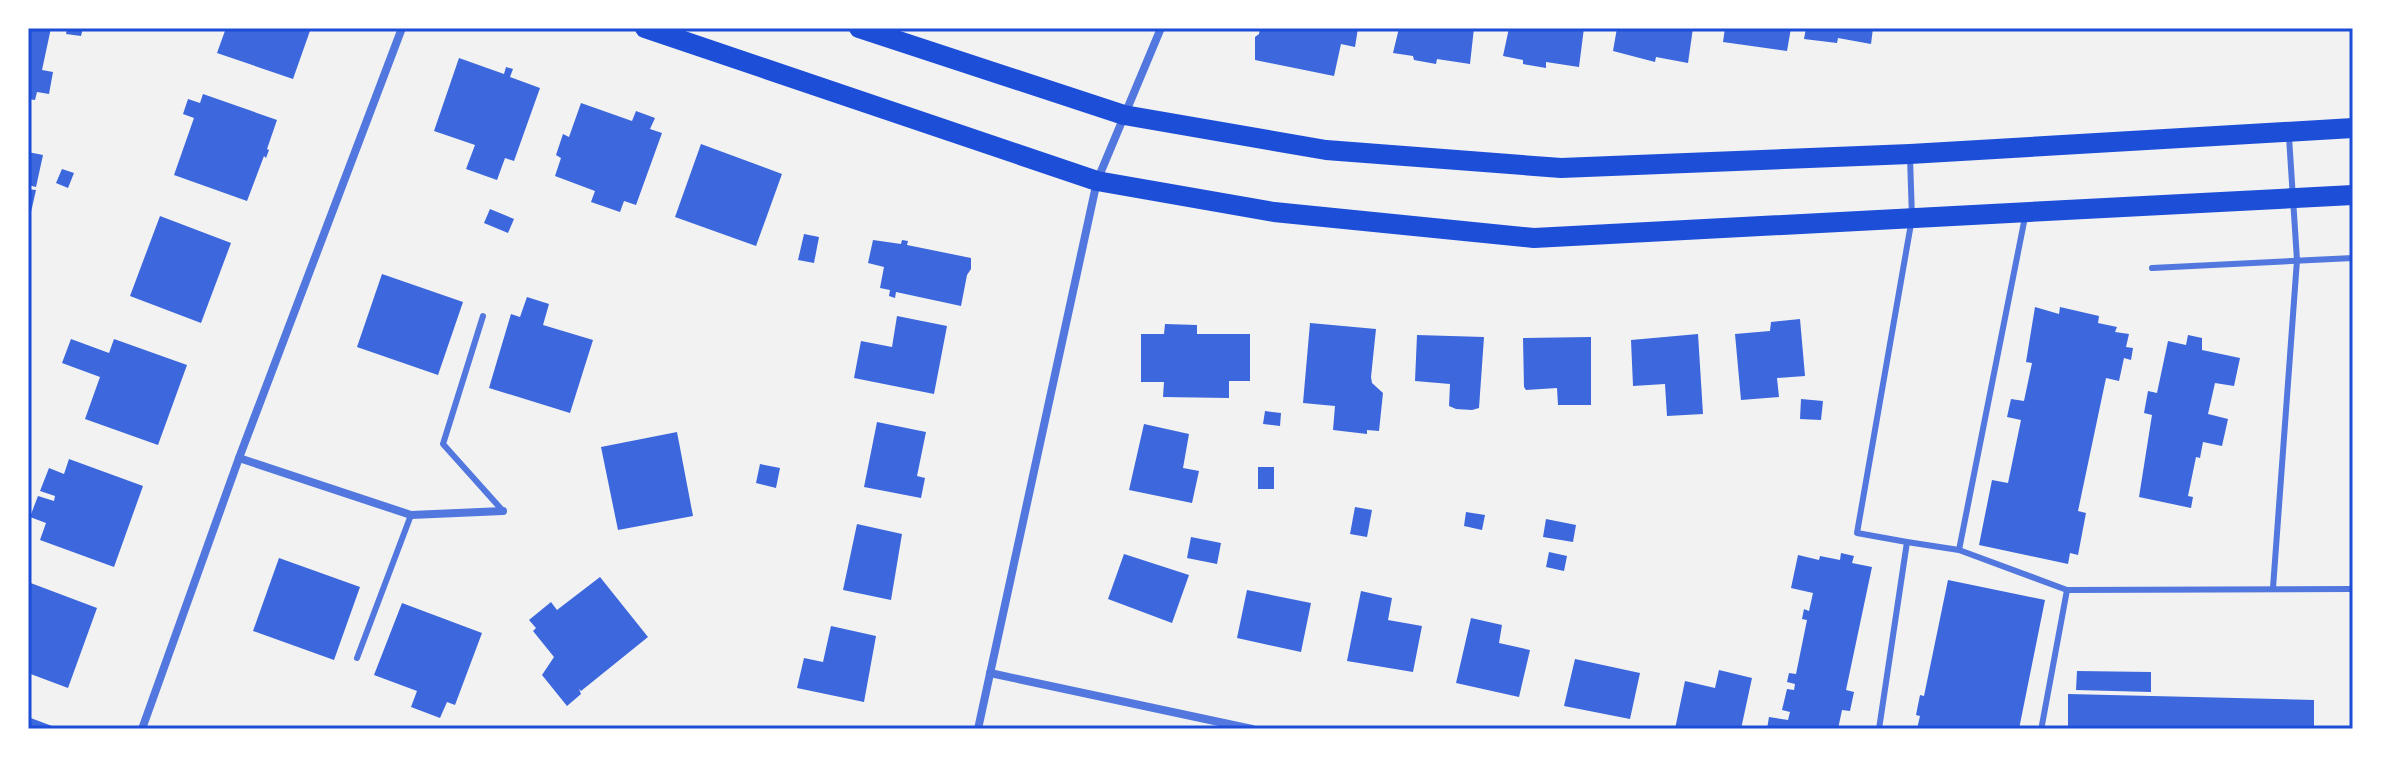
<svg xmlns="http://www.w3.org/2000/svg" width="2381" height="757" viewBox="0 0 2381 757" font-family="'PT Sans',sans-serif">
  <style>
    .building { fill: #3d67dc }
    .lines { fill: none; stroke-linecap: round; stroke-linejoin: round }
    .service { stroke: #5277de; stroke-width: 6 }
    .minor { stroke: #5277de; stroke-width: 8 }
    .primary { stroke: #1d4ed8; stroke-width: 20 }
    .neatline { fill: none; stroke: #1d4ed8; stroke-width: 3 }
  </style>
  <rect width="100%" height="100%" fill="#f2f2f2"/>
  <!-- building -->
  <g class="building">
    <path d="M28,28H51L42,70L53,72L49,94L37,92L35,100L28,99Z"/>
    <path d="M67,28H83L81,36L66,34Z"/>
    <path d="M226,28H311L293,79L217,53Z"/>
    <path d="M1260,28H1358L1355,47L1341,44L1334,76L1255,60V37L1259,34Z"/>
    <path d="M1399,28H1474L1470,64L1437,59L1436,64L1414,60L1413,56L1393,53Z"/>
    <path d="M1509,28H1584L1579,67L1546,62V68L1523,64V60L1503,56Z"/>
    <path d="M1617,28H1693L1688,63L1656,57L1655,62L1613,51Z"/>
    <path d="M1725,28H1791L1787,51L1723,42Z"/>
    <path d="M1806,28H1873L1871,44L1838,38L1837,43L1804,39Z"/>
    <path d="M459,58L504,74L506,67L513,69L510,77L540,88L514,161L505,158L497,180L466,169L475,145L434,131Z"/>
    <path d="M203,94L277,120L267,149L269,150L266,158L264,156L247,201L174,175L194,118L183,114L188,99L200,103Z"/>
    <path d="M581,103L632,121L636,111L655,118L650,129L662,133L636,205L624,201L620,212L591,202L595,191L555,176L561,158L556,155L563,134L569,137Z"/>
    <path d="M701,144L782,174L756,246L675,217Z"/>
    <path d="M28,152L43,155L36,187L28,185Z"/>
    <path d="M62,169L74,173L68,188L56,183Z"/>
    <path d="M28,189L36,190L29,221H28Z"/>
    <path d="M490,209L514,219L508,233L484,223Z"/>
    <path d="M160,216L231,243L201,323L130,296Z"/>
    <path d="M804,234L819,237L814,263L798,260Z"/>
    <path d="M873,240L901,244L902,240L908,241L907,245L971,258V269L967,275L961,306L896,292L895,298L889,296L890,290L880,288L884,267L868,263Z"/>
    <path d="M382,274L463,302L438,375L357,347Z"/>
    <path d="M527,297L549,304L543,325L593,340L570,413L489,388L511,314L520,317Z"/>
    <path d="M2035,307L2059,314L2060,307L2099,316L2098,323L2117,327L2115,332L2129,334L2126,347L2133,348L2131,360L2124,358L2119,381L2106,378L2078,511L2086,513L2078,555L2070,553L2068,564L1979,545L1992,480L2008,483L2021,420L2007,417L2011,399L2024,401L2032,363L2026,362Z"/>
    <path d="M897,316L947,326L934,394L854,378L861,341L892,347Z"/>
    <path d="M1800,319L1805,376L1777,378L1779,397L1741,400L1735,334L1770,331L1771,322Z"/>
    <path d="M1310,323L1376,329L1371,377L1372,383L1383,393L1379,431L1367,430V434L1333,430L1335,406L1303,403Z"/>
    <path d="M1165,324L1197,325V334H1250V381H1229V398L1163,397L1164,382H1141V334H1164Z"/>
    <path d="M1698,334L1703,414L1667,416L1665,384L1633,386L1631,340Z"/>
    <path d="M1417,335L1484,337L1479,408L1472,410L1456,409L1449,406L1450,384L1415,381Z"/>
    <path d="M2188,335L2202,338V350L2240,358L2234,386L2215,383L2208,414L2228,419L2222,446L2203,442L2200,458L2196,457L2188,496L2193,497L2191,508L2139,497L2152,415L2144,413L2148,391L2157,393L2168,341L2186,345Z"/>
    <path d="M1591,337V405H1558L1557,388L1526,390L1524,387L1523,338Z"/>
    <path d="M71,339L109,353L114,339L187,365L158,445L85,419L100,377L62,363Z"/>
    <path d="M1801,399L1823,401L1821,420L1800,419Z"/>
    <path d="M1265,411L1281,413L1280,426L1263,424Z"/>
    <path d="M877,422L926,432L917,476L925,478L921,498L864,487Z"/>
    <path d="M1144,424L1189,434L1183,468L1199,471L1192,503L1129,490Z"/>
    <path d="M677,432L693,516L618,530L601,447Z"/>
    <path d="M69,459L143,486L114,567L40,540L46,523L30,517L38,496L54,501L55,496L40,491L49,468L64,474Z"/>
    <path d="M760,464L780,468L776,488L756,483Z"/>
    <rect x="1258" y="467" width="16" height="22"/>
    <path d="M1355,507L1372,510L1367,537L1350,534Z"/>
    <path d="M1466,512L1485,515L1482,530L1464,526Z"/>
    <path d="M1546,519L1576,525L1573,542L1543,537Z"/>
    <path d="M857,524L902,534L891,600L843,590Z"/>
    <path d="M1191,537L1221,543L1217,564L1187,558Z"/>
    <path d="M1549,552L1567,556L1564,571L1546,567Z"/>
    <path d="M1841,553L1854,556L1852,563L1872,567L1846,690L1854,692L1850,711L1842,710L1838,729H1767L1769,717L1788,720L1790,712L1782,710L1787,689L1794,690L1795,684L1787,682L1789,673L1796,674L1807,620L1802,619L1804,609L1809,611L1813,593L1791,588L1798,555L1819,560L1820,556L1840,560Z"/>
    <path d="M1124,554L1189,575L1172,623L1108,599Z"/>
    <path d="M279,558L360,587L334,660L253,631Z"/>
    <path d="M600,577L648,637L581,691L579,689L581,694L567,706L542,675L554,657L533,631L536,628L529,620L551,602L557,610Z"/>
    <path d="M1948,580L2045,600L2019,729H1917L1920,716L1916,715L1920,695L1924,696Z"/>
    <path d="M28,582L97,608L68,688L28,673Z"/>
    <path d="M1247,590L1311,603L1301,652L1237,638Z"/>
    <path d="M1361,591L1392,598L1388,620L1422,626L1413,672L1347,661Z"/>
    <path d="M402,603L482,633L455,705L447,702L440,718L411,707L417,691L374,675Z"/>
    <path d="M1471,618L1502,625L1499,643L1530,650L1519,697L1456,683Z"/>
    <path d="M831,626L876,636L864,702L797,688L804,658L823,662Z"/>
    <path d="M1575,659L1640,673L1630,719L1564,706Z"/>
    <path d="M1719,670L1752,678L1741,729H1675L1685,681L1715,688Z"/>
    <path d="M2077,671L2151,672V692L2076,690Z"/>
    <path d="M2068,694L2314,700V729H2068Z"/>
    <path d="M28,717L52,726L51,729H28Z"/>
  </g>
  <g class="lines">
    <!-- service -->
    <g class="service">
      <path d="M2152,268L2353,258"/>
      <path d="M483,316L443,444L503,511"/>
      <path d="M1907,542L1959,550L2025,217"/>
      <path d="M1959,550L2067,590L2353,589"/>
      <path d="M2273,588L2297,260L2289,137"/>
      <path d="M357,658L411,515"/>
      <path d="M2042,725L2067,590"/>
      <path d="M1879,729L1907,542L1857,533L1912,218L1910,157"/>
    </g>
    <!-- minor -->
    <g class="minor">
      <path d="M239,458L411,515L503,511"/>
      <path d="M990,673L1252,729"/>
      <path d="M142,729L239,458L402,28"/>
      <path d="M978,729L1097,181L1161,28"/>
    </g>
    <!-- primary -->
    <g class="primary">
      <path d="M645,28L1097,181L1274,212L1534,238L2353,195"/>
      <path d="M859,28L1124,115L1326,150L1561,168L1910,154L2353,128"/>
    </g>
  </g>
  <!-- border -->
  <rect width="2381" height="757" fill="none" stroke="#ffffff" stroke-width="60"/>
  <rect x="30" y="30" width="2321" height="697" class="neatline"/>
</svg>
